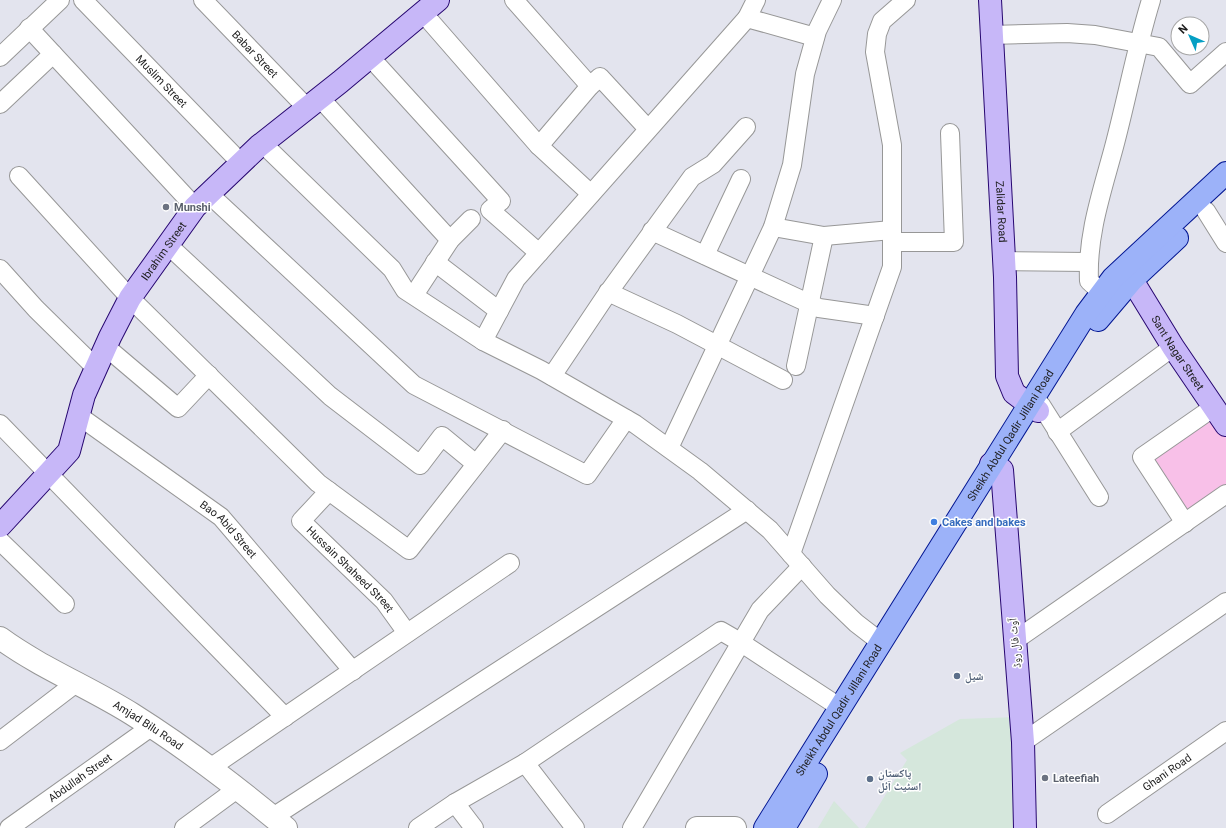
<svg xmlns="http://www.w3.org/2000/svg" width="1226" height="828" viewBox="0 0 1226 828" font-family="Roboto,'Noto Naskh Arabic',sans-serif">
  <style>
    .industrial { fill: #d5e7dc }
    .park { fill: #f8c0e8 }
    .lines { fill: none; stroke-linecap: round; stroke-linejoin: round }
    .minor-casing { stroke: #979797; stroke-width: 20 }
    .tertiary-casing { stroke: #979797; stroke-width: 24 }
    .secondary-casing { stroke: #270770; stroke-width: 24 }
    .primary-casing { stroke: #041792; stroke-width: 24 }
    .minor { stroke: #fff; stroke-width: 18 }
    .tertiary { stroke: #fff; stroke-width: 22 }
    .secondary { stroke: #c7b7f8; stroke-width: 22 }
    .primary { stroke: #9cb2f9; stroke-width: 22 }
    .worship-dot { fill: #6b7280; stroke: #fff; stroke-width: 1.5 }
    .shop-dot { fill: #3f7fe0; stroke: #fff; stroke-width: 1.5 }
    .service-dot { fill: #5c6f8a; stroke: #fff; stroke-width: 1.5 }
    .labels { text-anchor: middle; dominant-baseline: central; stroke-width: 3; stroke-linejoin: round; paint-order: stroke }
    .street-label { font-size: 11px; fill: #1d1d1d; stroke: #fff }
    .worship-label { font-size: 11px; font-weight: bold; fill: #5b616d; stroke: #fff; text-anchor: start }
    .shop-label { font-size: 11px; font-weight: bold; fill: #366cbe; stroke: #fff; text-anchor: start }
    .service-label { font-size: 11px; font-weight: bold; fill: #4e5e75; stroke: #fff; text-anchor: start }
  </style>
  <rect width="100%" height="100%" fill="#e3e4ee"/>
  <!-- industrial -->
  <g class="industrial">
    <path d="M1021,717L1024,828H865L907,760L900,753L960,719Z"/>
    <path d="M834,801L859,828H818Z"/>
  </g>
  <!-- park -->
  <path class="park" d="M1214,407L1226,425V494L1185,523L1142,457Z"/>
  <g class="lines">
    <defs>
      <g id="minor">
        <path id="s1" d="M83,0L241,163"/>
        <path id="s2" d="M203,0L307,108"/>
        <path d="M514,0L590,86L600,77L648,129"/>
        <path d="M423,13L539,146L591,194"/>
        <path d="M747,18L815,37"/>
        <path d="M29,28L195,207"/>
        <path d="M990,35L1067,33L1095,35L1159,47L1190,84L1226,52"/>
        <path d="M0,57L60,0"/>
        <path d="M370,57L501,201L490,210L539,253"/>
        <path d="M320,98L450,240"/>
        <path d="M0,104L53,54"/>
        <path d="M262,143L392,269L405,290L483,341L541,370L635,424L700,471L770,530L827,595L856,623L882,643"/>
        <path d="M539,146L590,86"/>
        <path d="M19,176L130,298L318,483L409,550L503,430"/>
        <path d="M209,194L414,385L587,475L626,419"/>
        <path d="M1206,211L1226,243"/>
        <path d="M773,227L824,236L892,230"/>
        <path d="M652,231L819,308L875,316"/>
        <path d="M892,242H954L950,133"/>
        <path d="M168,245L330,396L420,465L442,436L476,464"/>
        <path d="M705,255L741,179"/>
        <path d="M1004,261L1088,262"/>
        <path d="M435,262L499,311"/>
        <path d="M0,269L36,309L96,368"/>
        <path d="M608,292L677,324L783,380"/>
        <path d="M1101,292L1089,281C1087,234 1102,192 1114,147C1127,98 1136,49 1151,0"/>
        <path d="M414,295L450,240L471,219"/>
        <path d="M483,341L516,279L747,18L756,0"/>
        <path d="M106,347L178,408L209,375"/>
        <path d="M796,366L824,236"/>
        <path d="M552,376L605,297L692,177L713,164L746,127"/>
        <path d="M1041,405L1099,497"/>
        <path id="s3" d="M79,416L221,517L353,671"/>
        <path d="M0,424L285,717"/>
        <path d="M1057,432L1173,347"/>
        <path d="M669,448L773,227L792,165L805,74L817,31L832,0"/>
        <path id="s4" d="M329,491L301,521L384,601L407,633"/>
        <path d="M1185,523L1142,457L1214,407"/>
        <path d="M0,541L65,604"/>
        <path d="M791,554L892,267V145L875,52L877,34L882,21L906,0"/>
        <path d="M1014,641L1226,494"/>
        <path d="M0,741L76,683"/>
        <path d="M1023,742L1226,602"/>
        <path d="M525,763L575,828"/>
        <path d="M210,768L510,563"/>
        <path d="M455,803L474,828"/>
        <path id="s5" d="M1107,814L1226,731"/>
        <path d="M273,817L747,510"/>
        <path id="s6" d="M9,828L151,727"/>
        <path d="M184,828L237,789"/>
        <path d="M418,828L455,803L525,763L721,631L740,642L841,708"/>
        <path d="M632,828L760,610L802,566"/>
      </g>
      <g id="tertiary">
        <path id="s7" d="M0,638C41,668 89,687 132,714C186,748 237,787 286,828"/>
        <path d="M697,828H735"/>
      </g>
      <g id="secondary">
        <path id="s8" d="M990,0L1005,277L1007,376L1014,393L1038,411"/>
        <path id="s9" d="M1132,280L1173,347L1226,425"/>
        <path d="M991,464L1002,470L1023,742L1025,828"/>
        <path id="s10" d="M0,526L69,451L84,395L110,337L130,298L195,207L259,146L340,82L438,0"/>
      </g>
      <g id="primary">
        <path d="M1098,320L1132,280L1177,238"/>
        <path id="s11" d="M765,828L1086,314L1113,278L1226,173"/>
        <path d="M784,828L816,774"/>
      </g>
    </defs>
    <!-- minor casing -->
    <use href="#minor" class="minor-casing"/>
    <!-- tertiary casing -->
    <use href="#tertiary" class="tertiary-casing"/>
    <!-- secondary casing -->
    <use href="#secondary" class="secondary-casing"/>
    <!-- primary casing -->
    <use href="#primary" class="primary-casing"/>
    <!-- minor -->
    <use href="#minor" class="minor"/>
    <!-- tertiary -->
    <use href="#tertiary" class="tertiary"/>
    <!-- secondary -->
    <use href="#secondary" class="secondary"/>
    <!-- primary -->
    <use href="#primary" class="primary"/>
  </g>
  <!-- markers -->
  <g class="worship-dot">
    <circle cx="166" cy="207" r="4"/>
    <circle cx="1045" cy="778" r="4"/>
  </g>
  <circle class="shop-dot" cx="934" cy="522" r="4"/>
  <g class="service-dot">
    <circle cx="957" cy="676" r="4"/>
    <circle cx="870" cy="779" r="4"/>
  </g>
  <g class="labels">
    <!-- street labels -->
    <g class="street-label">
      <text stroke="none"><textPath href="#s2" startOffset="75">Babar Street</textPath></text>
      <text stroke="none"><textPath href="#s1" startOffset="113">Muslim Street</textPath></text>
      <text stroke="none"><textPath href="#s8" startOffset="212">Zalidar Road</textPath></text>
      <text stroke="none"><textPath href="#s10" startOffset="325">Ibrahim Street</textPath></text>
      <text stroke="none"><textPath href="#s9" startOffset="86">Sant Nagar Street</textPath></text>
      <text stroke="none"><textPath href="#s11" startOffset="463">Sheikh Abdul Qadir Jillani Road</textPath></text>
      <text stroke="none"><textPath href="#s3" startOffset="188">Bao Abid Street</textPath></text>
      <text stroke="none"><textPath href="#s4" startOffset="110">Hussain Shaheed Street</textPath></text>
      <text transform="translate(1015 643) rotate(-95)">آوٹ فال روڈ</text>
      <text stroke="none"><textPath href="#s11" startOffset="139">Sheikh Abdul Qadir Jillani Road</textPath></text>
      <text stroke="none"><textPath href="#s7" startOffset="172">Amjad Bilu Road</textPath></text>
      <text stroke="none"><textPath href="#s5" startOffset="73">Ghani Road</textPath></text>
      <text stroke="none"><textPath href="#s6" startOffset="87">Abdullah Street</textPath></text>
    </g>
    <!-- worship labels -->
    <g class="worship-label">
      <text x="174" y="207">Munshi</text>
      <text x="1053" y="778">Lateefiah</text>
    </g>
    <!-- shop labels -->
    <g class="shop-label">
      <text x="942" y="522">Cakes and bakes</text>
    </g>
    <!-- service labels -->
    <g class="service-label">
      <text x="965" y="676">شیل</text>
      <text x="878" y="773">پاکستان<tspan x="878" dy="13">اسٹیٹ آئل</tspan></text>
    </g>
  </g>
  <!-- north arrow -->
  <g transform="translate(1190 36) rotate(315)"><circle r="19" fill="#ffffff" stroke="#a5a5a5"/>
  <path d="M0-3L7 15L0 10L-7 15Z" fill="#059fc4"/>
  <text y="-6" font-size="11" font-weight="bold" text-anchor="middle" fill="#1d1d1d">N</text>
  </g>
</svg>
